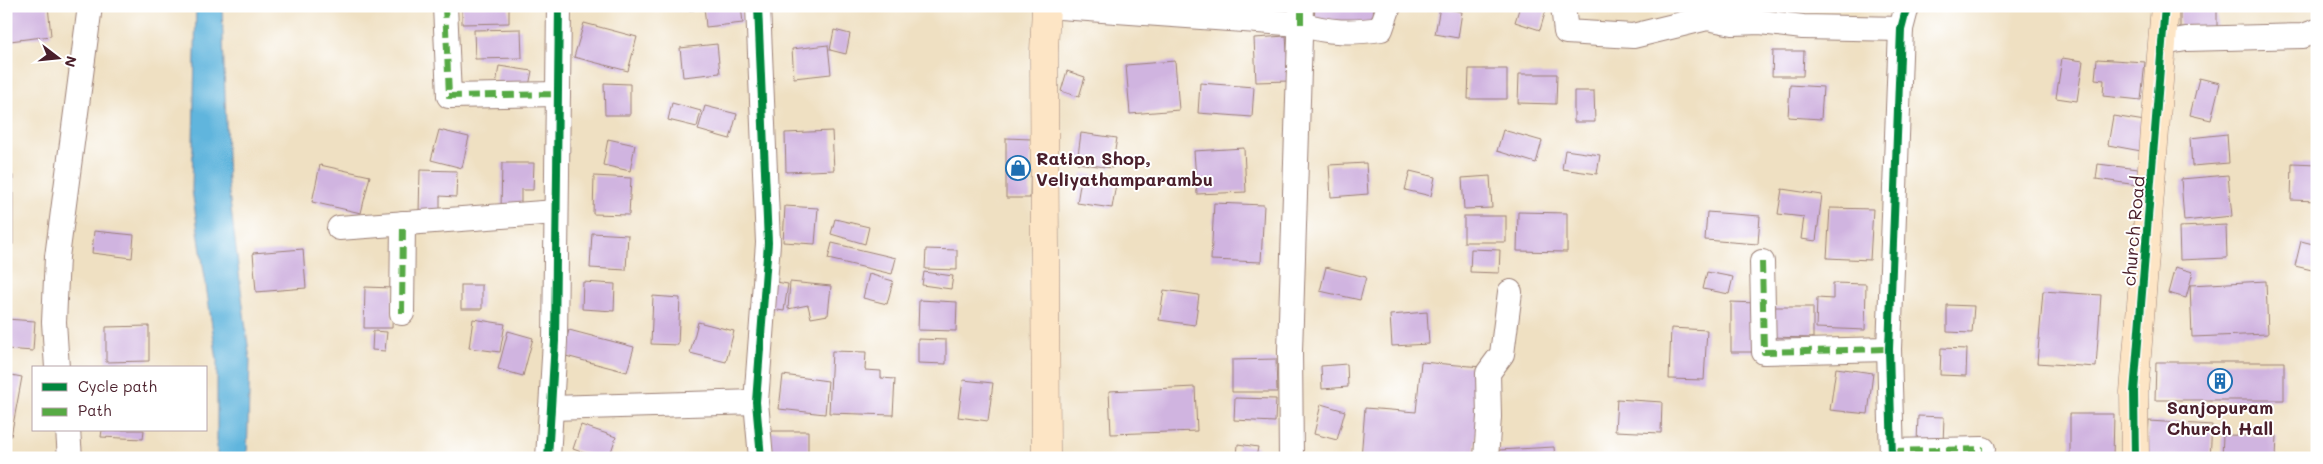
<svg xmlns="http://www.w3.org/2000/svg" width="2323" height="464" viewBox="0 0 2323 464" font-family="Mali,sans-serif">
  <style>
    .water { fill: #61b5dd; stroke: #566a84 }
    .building { fill: #d0b4e0 }
    .lines { fill: none; stroke-linecap: round; stroke-linejoin: round }
    .street-casing { stroke: #9c8076; stroke-width: 26 }
    .secondary-casing { stroke: #9c8076; stroke-width: 29 }
    .street { stroke: #fff; stroke-width: 24 }
    .secondary { stroke: #fde5c5; stroke-width: 28 }
    .quiet { stroke: #57aa44; stroke-width: 6; stroke-dasharray: 12 6; stroke-linecap: butt }
    .cycleway-casing { stroke: #fff; stroke-width: 11 }
    .cycleway { stroke: #00873e; stroke-width: 8 }
    .labels { text-anchor: middle; dominant-baseline: central; stroke-width: 4; stroke-linejoin: round; paint-order: stroke }
    .poi-label { font-size: 18px; font-weight: bold; fill: #4a1f2b; stroke: #fff; text-anchor: start }
    .street-label { font-size: 18px; fill: #4a1f2b; stroke: #fff }
  </style>
  <rect width="100%" height="100%" fill="#fff"/>
  <filter id="ink" filterUnits="userSpaceOnUse"><feTurbulence type="fractalNoise" baseFrequency=".02" numOctaves="2"/><feDisplacementMap in="SourceGraphic" scale="10" xChannelSelector="R" yChannelSelector="G"/><feConvolveMatrix kernelMatrix="1 2 1 2 8 2 1 2 1" color-interpolation-filters="sRGB"/></filter>
  <filter id="wash" filterUnits="userSpaceOnUse"><feTurbulence type="fractalNoise" baseFrequency=".0096" numOctaves="4" result="noise"/><feDisplacementMap in="SourceGraphic" scale="20" xChannelSelector="R" yChannelSelector="G"/><feGaussianBlur stdDeviation="1.12" result="paint"/><feColorMatrix in="noise" values="0 0 0 0 0 0 0 0 0 0 0 0 0 0 0 0 0 1.4 0 .05"/><feComposite in="paint" operator="in"/></filter>
  <g filter="url(#wash)">
    <rect width="100%" height="100%" fill="#efe0c2"/>
    <!-- water -->
    <path class="water" d="M196,6H222L228,185L250,361L247,458H217V360L192,190Z"/>
    <g id="blocks">
      <!-- building -->
      <g class="building">
        <path d="M6,6H48L51,36L10,41Z"/>
        <path d="M462,6H509V23L462,24Z"/>
        <path d="M671,6H694V10L672,11Z"/>
        <path d="M704,6H741L743,23L706,27Z"/>
        <path d="M1315,6H1374L1372,26L1314,21Z"/>
        <path d="M1520,6H1534L1546,10L1540,30L1515,22Z"/>
        <path d="M2241,6H2286V8L2241,10Z"/>
        <path d="M1440,7L1462,12L1458,38L1435,34Z"/>
        <rect x="2180" y="9" width="37" height="18"/>
        <path d="M584,23L637,37L628,71L574,57Z"/>
        <path d="M521,29L522,58L475,59L474,30Z"/>
        <path d="M834,30L850,34L846,54L830,50Z"/>
        <path d="M1286,36L1289,81L1256,82L1254,38Z"/>
        <path d="M717,44L720,73L683,77L680,48Z"/>
        <path d="M828,45L831,74L794,78L792,49Z"/>
        <path d="M1773,51H1804L1803,76H1772Z"/>
        <path d="M2062,58L2083,61L2077,101L2056,98Z"/>
        <path d="M2097,59L2145,62L2141,100L2103,96L2104,80L2095,79Z"/>
        <path d="M1175,61L1179,110L1130,114L1126,65Z"/>
        <path d="M499,66L532,71L528,91L496,85Z"/>
        <path d="M1469,69H1507V99H1468Z"/>
        <path d="M1067,71L1085,77L1079,97L1061,91Z"/>
        <path d="M1519,74H1557L1556,104L1518,103Z"/>
        <path d="M2199,78L2220,83L2211,120L2190,115Z"/>
        <path d="M604,83L630,84V115H605Z"/>
        <path d="M1200,83L1254,87L1252,117L1198,113Z"/>
        <path d="M1790,85L1823,87L1821,119L1788,117Z"/>
        <path d="M1574,91H1594L1595,122H1574Z"/>
        <path d="M672,103L701,111L697,127L668,120Z"/>
        <path d="M705,106L737,114L730,139L698,130Z"/>
        <path d="M2113,116L2145,121L2141,151L2108,145Z"/>
        <path d="M439,130L469,137L462,168L431,160Z"/>
        <path d="M1503,130L1542,141L1536,163L1497,151Z"/>
        <path d="M832,131L834,170L786,172L785,133Z"/>
        <path d="M1081,133L1117,138L1112,168L1077,163Z"/>
        <path d="M2227,134L2229,163L2192,166L2190,138Z"/>
        <path d="M1006,138L1031,139L1030,198H1006Z"/>
        <path d="M608,139L635,145L630,171L603,165Z"/>
        <path d="M1244,148L1246,192L1197,194L1194,151Z"/>
        <path d="M1565,150L1600,155L1597,174L1562,169Z"/>
        <path d="M502,163H534L533,190H521V209H501Z"/>
        <path d="M1366,163L1368,194L1331,197L1329,165Z"/>
        <path d="M2292,163L2317,164V201L2291,200Z"/>
        <path d="M2098,164L2146,170L2144,186L2096,179Z"/>
        <path d="M320,165L370,176L361,213L312,202Z"/>
        <path d="M420,170L457,171L456,197L440,196V213H419Z"/>
        <path d="M1410,171L1435,177L1431,196L1405,190Z"/>
        <path d="M1082,173L1117,178L1112,208L1077,203Z"/>
        <path d="M2228,175L2232,216L2184,221L2181,179Z"/>
        <rect x="6" y="176" width="7" height="68"/>
        <path d="M594,176L631,178L629,215L593,214Z"/>
        <path d="M1490,176L1492,208L1464,209L1462,178Z"/>
        <path d="M1782,189L1822,195L1816,241L1801,239L1804,217L1778,214Z"/>
        <path d="M1214,203L1264,205L1261,262L1211,260Z"/>
        <path d="M785,206L818,208L815,244L783,242Z"/>
        <path d="M1830,208L1873,209L1870,260L1827,258Z"/>
        <path d="M1518,212L1567,213V252L1517,251Z"/>
        <path d="M1707,212L1760,216L1758,244L1705,240Z"/>
        <rect x="1464" y="216" width="42" height="26"/>
        <path d="M835,219L869,227L865,244L831,234Z"/>
        <path d="M2226,225L2227,258L2180,260L2179,227Z"/>
        <path d="M94,231L134,235L132,258L92,253Z"/>
        <path d="M592,233L628,235L626,270L590,268Z"/>
        <path d="M2301,241L2317,245L2316,271L2295,266Z"/>
        <path d="M832,243L896,258L892,274L828,259Z"/>
        <path d="M303,249L306,288L256,292L253,253Z"/>
        <path d="M926,249L957,250V270L925,269Z"/>
        <path d="M1471,249L1500,250L1499,273L1470,272Z"/>
        <path d="M1326,267L1366,277L1360,300L1320,291Z"/>
        <path d="M2175,267L2193,272L2186,298L2168,293Z"/>
        <path d="M924,272L953,276L951,289L922,285Z"/>
        <path d="M1707,272L1733,277L1729,294L1703,289Z"/>
        <path d="M869,274L893,281L887,304L863,298Z"/>
        <path d="M770,281L788,284L784,311L765,308Z"/>
        <path d="M2266,281L2268,334L2192,337L2190,285Z"/>
        <path d="M583,282L615,284L614,311L582,309Z"/>
        <path d="M790,282L831,286L828,315L811,318L808,305L788,309Z"/>
        <path d="M1833,283L1866,284L1865,330L1816,328L1817,298L1833,299Z"/>
        <rect x="461" y="285" width="21" height="24"/>
        <path d="M365,287L393,288L392,328H364Z"/>
        <path d="M1164,290L1199,295L1195,325L1159,320Z"/>
        <path d="M2043,291L2101,295L2096,367L2037,363Z"/>
        <path d="M653,296L680,298L678,345L651,344Z"/>
        <path d="M919,300L957,302L956,331L918,330Z"/>
        <path d="M1731,302L1757,303V352H1731Z"/>
        <path d="M1947,305L1974,306L1972,333L1947,332Z"/>
        <path d="M1768,307H1813V338L1768,337Z"/>
        <path d="M1427,312L1429,344L1392,346L1390,315Z"/>
        <path d="M6,319L35,321L33,351L6,349Z"/>
        <path d="M473,319L505,324L500,352L469,348Z"/>
        <path d="M698,322L734,331L726,362L690,353Z"/>
        <path d="M149,326V361L106,362V327Z"/>
        <path d="M1671,328L1707,330L1704,380L1669,379Z"/>
        <path d="M569,330L634,347L627,372L562,355Z"/>
        <path d="M373,331L387,332L385,351L372,350Z"/>
        <path d="M508,331L533,338L523,376L498,369Z"/>
        <path d="M918,339L946,340V364L918,363Z"/>
        <path d="M1941,348L1967,349L1966,376L1940,375Z"/>
        <path d="M832,351L866,352L865,370L881,371V378L895,379L893,415L829,413Z"/>
        <path d="M1276,359L1277,392H1232V360Z"/>
        <path d="M1421,362L1482,367L1474,458H1361L1365,408L1416,412Z"/>
        <path d="M2156,362H2284V400H2155Z"/>
        <path d="M1347,364L1348,387L1322,389L1321,366Z"/>
        <path d="M1836,368L1873,373L1868,414L1830,410Z"/>
        <path d="M6,374L22,377L11,436L6,435Z"/>
        <path d="M783,375L828,381L825,414L779,409Z"/>
        <path d="M963,380L993,383L988,421L958,417Z"/>
        <path d="M1195,387L1197,431L1111,434L1109,391Z"/>
        <path d="M1235,398L1276,399L1275,422L1234,420Z"/>
        <path d="M1617,399L1662,402L1661,433L1615,431Z"/>
        <path d="M1321,404L1345,411L1337,440L1314,434Z"/>
        <path d="M2070,414H2114L2113,458H2070Z"/>
        <path d="M1918,416L1944,417L1943,444L1917,443Z"/>
        <path d="M2149,421L2212,425L2210,458H2147Z"/>
        <path d="M581,425L616,437L609,458H598L573,449Z"/>
        <path d="M102,430H144L143,439L101,437Z"/>
        <path d="M771,431H808V458H772Z"/>
        <path d="M2223,435L2277,436L2276,458H2222Z"/>
        <path d="M1238,444L1258,447L1256,458H1237Z"/>
        <path d="M1554,447L1555,458H1499V450Z"/>
      </g>
    </g>
  </g>
  <g filter="url(#ink)">
    <use href="#blocks" fill-opacity="0" stroke="#9c8076" stroke-width="1"/>
    <g class="lines">
      <defs>
        <g id="street">
          <path d="M445,6L449,96L558,94"/>
          <path d="M758,6L768,243L756,402L761,458"/>
          <path d="M1046,6L1301,24C1328,33 1353,33 1381,29L1389,6"/>
          <path d="M1563,6L1566,32L1633,36L1707,18L1733,23L1760,22L1803,27L1901,29"/>
          <path d="M2163,43L2186,39L2303,36L2317,31"/>
          <path d="M339,228L556,212"/>
          <path d="M1762,262L1764,352L1889,349"/>
          <path d="M402,313L403,223"/>
          <path d="M57,368L54,322L57,257L90,6"/>
          <path d="M551,408L756,402"/>
          <path d="M68,430L70,458"/>
          <path d="M1892,451L1983,449"/>
          <path d="M548,458L555,341L559,6"/>
          <path d="M1291,458L1290,351L1301,6"/>
          <path d="M1486,458L1489,417L1488,373L1502,354L1510,292"/>
          <path d="M1892,458L1889,349L1901,29L1907,6"/>
        </g>
        <g id="secondary">
          <path d="M1046,6L1044,52L1046,458"/>
          <path d="M2135,458L2134,392L2165,6"/>
        </g>
      </defs>
      <!-- street casing -->
      <use href="#street" class="street-casing"/>
      <!-- secondary casing -->
      <use href="#secondary" class="secondary-casing"/>
      <!-- street -->
      <use href="#street" class="street"/>
      <!-- secondary -->
      <use href="#secondary" class="secondary"/>
      <!-- quiet -->
      <g class="quiet">
        <path d="M445,6L449,96L558,94"/>
        <path d="M1301,24V6"/>
        <path d="M1762,262L1764,352L1889,349"/>
        <path d="M402,313L403,223"/>
        <path d="M1892,451L1983,449"/>
      </g>
      <defs>
        <g id="cycleway">
          <path d="M758,6L768,243L756,402L761,458"/>
          <path d="M548,458L555,341L559,6"/>
          <path d="M1892,458L1889,349L1901,29L1907,6"/>
          <path d="M2135,458L2134,392L2165,6"/>
        </g>
      </defs>
      <!-- cycleway casing -->
      <use href="#cycleway" class="cycleway-casing"/>
      <!-- cycleway -->
      <use href="#cycleway" class="cycleway"/>
    </g>
  </g>
  <!-- icons -->
  <defs>
    <symbol id="shop-ring" viewBox="-11 -11 22 22"><circle r="9.5" fill="#fff" stroke="#1f6fb2" stroke-width="1.5"/><path d="M-5-2.5h2.3a2.7 3.5 0 0 1 5.4 0H5L5.5 6h-11ZM-1.5-2.5h3a1.5 2.3 0 0 0-3 0Z" fill="#1f6fb2"/></symbol>
    <symbol id="building-ring" viewBox="-11 -11 22 22"><circle r="9.5" fill="#fff" stroke="#1f6fb2" stroke-width="1.5"/><path d="M-4-6H4V6H1V3H-1V6H-4ZM-2.5-4.3h1.7v1.8h-1.7ZM.8-4.3h1.7v1.8H.8ZM-2.5-1h1.7V.8h-1.7ZM.8-1h1.7V.8H.8Z" fill="#1f6fb2"/></symbol>
  </defs>
  <g fill-rule="evenodd">
    <use href="#shop-ring" x="1004" y="154" width="28" height="28"/>
    <use href="#building-ring" x="2206" y="367" width="28" height="28"/>
  </g>
  <g class="labels">
    <!-- poi labels -->
    <g class="poi-label">
      <text x="1036" y="158">Ration Shop,<tspan x="1036" dy="21">Veliyathamparambu</tspan></text>
      <text x="2220" y="407" text-anchor="middle">Sanjopuram<tspan x="2220" dy="21">Church Hall</tspan></text>
    </g>
    <!-- street labels -->
    <g class="street-label">
      <text transform="translate(2133 231) rotate(-85)">church Road</text>
    </g>
  </g>
  <!-- margin -->
  <rect width="2323" height="464" fill="none" stroke="#fff" stroke-width="25"/>
  <!-- legend -->
  <rect x="32" y="366" width="175" height="65" fill="#ffffff" stroke="#b7a5aa"/>
  <rect x="42" y="383" width="25" height="8" fill="#00873e" stroke="#b7a5aa"/>
  <text x="78" y="392" font-size="15" fill="#4a1f2b">Cycle path</text>
  <rect x="42" y="408" width="25" height="8" fill="#57aa44" stroke="#b7a5aa"/>
  <text x="78" y="416" font-size="15" fill="#4a1f2b">Path</text>
  <!-- north arrow -->
  <g transform="translate(58 58) rotate(106)" stroke="#ffffff" stroke-width="4" paint-order="stroke">
  <path d="M0-4L9 19L0 12L-9 19Z" fill="#4a1f2b"/>
  <text y="-8" font-size="14" font-weight="bold" text-anchor="middle" fill="#4a1f2b">N</text>
  </g>
</svg>
